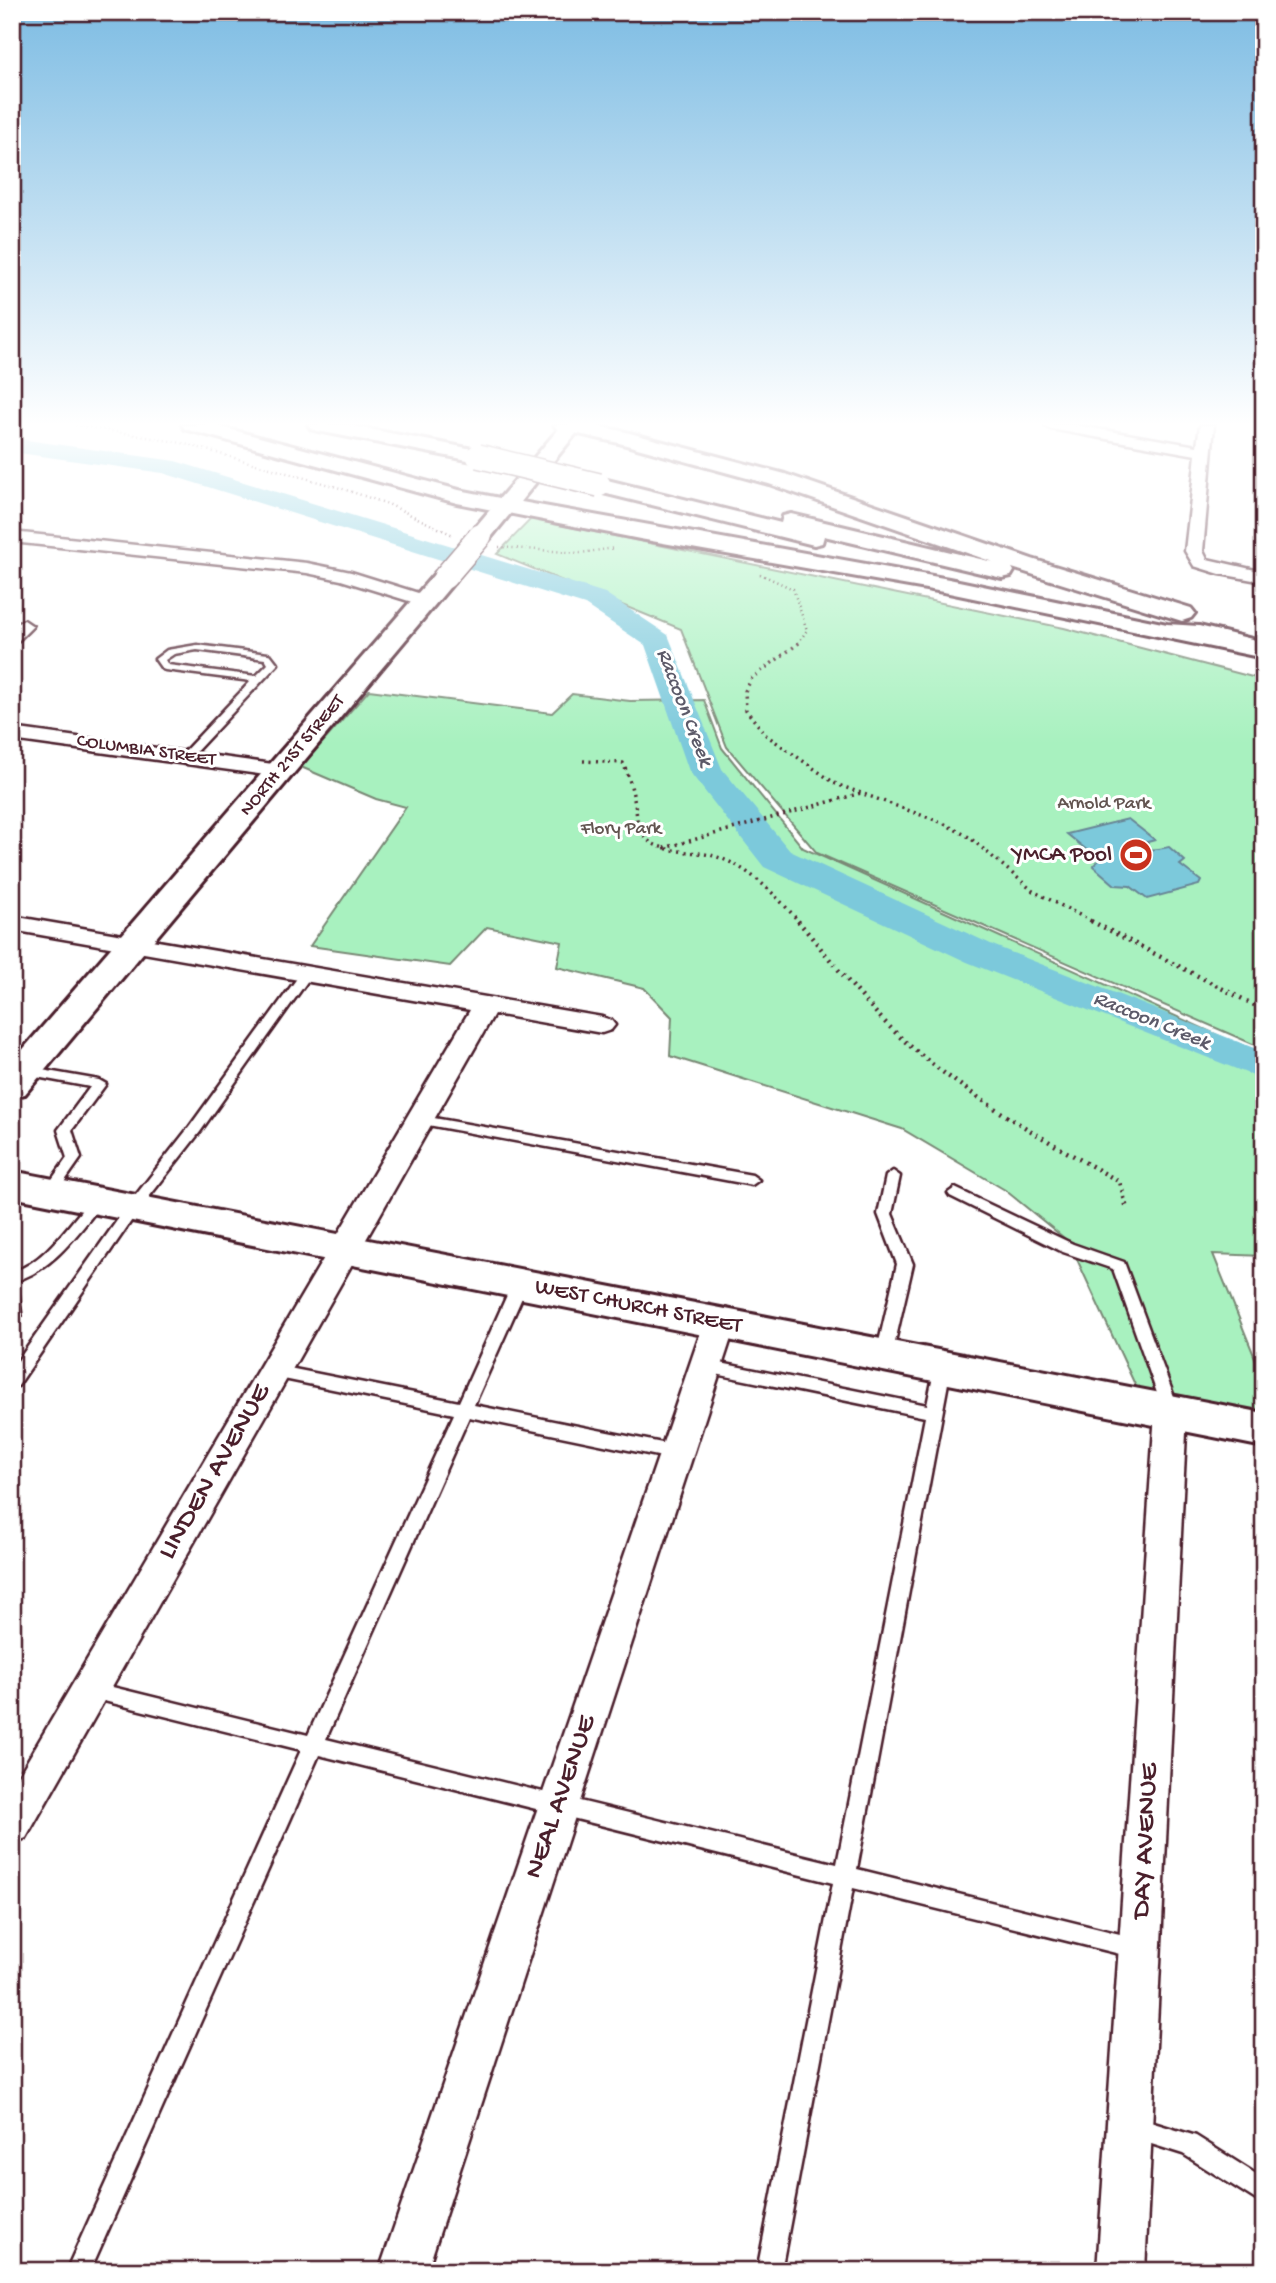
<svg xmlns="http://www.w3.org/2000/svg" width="1276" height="2283" viewBox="0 0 1276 2283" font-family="'Gochi Hand',sans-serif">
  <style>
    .green { fill: #a8f1bf; stroke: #798875; stroke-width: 2 }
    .water { fill: #7cc9db; stroke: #688595; stroke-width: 2 }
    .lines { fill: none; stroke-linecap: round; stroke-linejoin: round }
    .river { fill: #7cc9db; fill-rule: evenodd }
    .lane-casing { stroke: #4a1f2b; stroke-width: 5 }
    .street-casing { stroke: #4a1f2b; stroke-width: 5 }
    .secondary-casing { stroke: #4a1f2b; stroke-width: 6 }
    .highway-casing { stroke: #4a1f2b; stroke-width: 6 }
    .path-far2 { stroke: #4a1f2b; stroke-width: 2.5; stroke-dasharray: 1 3.5; stroke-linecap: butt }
    .path-far1 { stroke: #4a1f2b; stroke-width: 3.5; stroke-dasharray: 2 4.5; stroke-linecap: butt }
    .path { stroke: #4a1f2b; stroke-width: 4.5; stroke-dasharray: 2 5; stroke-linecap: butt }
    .lane { fill: #fff; fill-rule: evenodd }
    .street { fill: #fff; fill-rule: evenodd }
    .secondary { fill: #fff; fill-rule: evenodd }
    .highway { fill: #fff; fill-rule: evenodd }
    .secondary-bridge-casing { stroke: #4a1f2b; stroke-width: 26; stroke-linecap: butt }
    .highway-bridge-casing { stroke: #4a1f2b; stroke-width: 26; stroke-linecap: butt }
    .secondary-bridge { stroke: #fff; stroke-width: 23 }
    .highway-bridge { stroke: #fff; stroke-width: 23 }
    .shaded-wall { fill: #9180a1; stroke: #4a1f2b; stroke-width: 2 }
    .building { fill: #cfb7e6; stroke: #4a1f2b; stroke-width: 2 }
    .labels { text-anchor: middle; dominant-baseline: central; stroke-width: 6; stroke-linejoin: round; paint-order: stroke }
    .far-street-label { font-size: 19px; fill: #4a1f2b; stroke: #fff }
    .far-park-label { font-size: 19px; fill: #625450; stroke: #fff }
    .far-water-label { font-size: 21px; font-style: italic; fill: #5c5a69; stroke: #fff }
    .poi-label { font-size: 23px; fill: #4a1f2b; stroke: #fff; text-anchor: end }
    .street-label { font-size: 23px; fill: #4a1f2b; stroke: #fff }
    .near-street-label { font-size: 28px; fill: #4a1f2b; stroke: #fff }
  </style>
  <rect width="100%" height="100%" fill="#fff"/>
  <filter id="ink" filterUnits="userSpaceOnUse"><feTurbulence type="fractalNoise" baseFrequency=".0143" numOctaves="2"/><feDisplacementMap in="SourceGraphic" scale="14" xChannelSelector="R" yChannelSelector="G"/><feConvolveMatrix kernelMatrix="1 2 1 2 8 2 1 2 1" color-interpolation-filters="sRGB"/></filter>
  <g filter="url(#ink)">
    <!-- green -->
    <g class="green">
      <path d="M531,519L1064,628L1264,680V1049L817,853L727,747L681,629L497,554Z"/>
      <path d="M369,690L552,713L572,694L630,701L704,700L722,748L803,848L1264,1056V1256L1213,1254L1264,1380V1413L1137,1389L1069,1242L1005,1190L902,1129L670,1056L672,1017L644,988L557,967L562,942L487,927L450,966L310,946L406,807L376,799L301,767Z"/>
    </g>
    <!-- water -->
    <path class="water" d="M1128,819L1155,840L1136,845C1145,852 1159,849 1169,847L1185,861L1180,865L1201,881L1199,885L1147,899L1130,886L1115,885L1093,866L1099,860L1067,834Z"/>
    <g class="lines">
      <!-- river -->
      <path class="river" d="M12,438L175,461L605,593L668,635L722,769L790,851L995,946L1264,1052V1080L967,962L764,867L689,771L645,645L585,605L163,473L12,452Z"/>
      <defs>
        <g id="lane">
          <path d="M197,645L268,654L271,655L278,664L190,758H182V754L251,681L165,670L162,669L155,659L167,650ZM197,650L265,659L268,664L256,676L168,665L165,660L174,654Z"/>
          <path d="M307,969L311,970L313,973L311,976L200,1132L138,1211L18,1386L12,1388V1369L128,1205L190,1126L303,970Z"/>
          <path d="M25,1067L99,1080L106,1084L72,1130L81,1158L55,1195L50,1197L43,1192L67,1158L58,1130L90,1087L20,1074L18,1071Z"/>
          <path d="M417,1115L752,1175L759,1180L752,1185L412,1122L410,1119Z"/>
          <path d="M893,1171L900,1176L892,1214L913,1264L892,1355L890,1359H878L876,1355L897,1264L878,1214L886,1176Z"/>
          <path d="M955,1188L1073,1244L1124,1262L1179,1410L1177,1414L1171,1416L1165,1414L1163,1410L1113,1269L1063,1252L950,1196L948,1193Z"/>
          <path d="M97,1196L104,1201L102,1204C76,1235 53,1271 12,1282V1272C46,1262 70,1222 92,1198Z"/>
          <path d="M520,1279L525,1280L528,1284L474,1405L677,1446L683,1448L685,1453L683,1458L677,1460L469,1417L326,1739L837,1864L925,1417L706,1372L700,1370L698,1366L700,1362L706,1360L927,1405L935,1367L937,1363H949L951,1367L857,1869L1136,1938L1144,1941L1147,1948L1144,1955L1136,1958L853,1888L781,2271H757L833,1883L319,1755L90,2271H66L301,1750L92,1698L85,1696L83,1690L85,1684L92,1682L308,1735L454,1414L274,1377L268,1375L266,1371L268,1367L274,1365L459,1402L512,1284L515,1280Z"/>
          <path d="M1134,2117L1196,2136L1264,2179V2205L1183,2154L1126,2136L1123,2128L1126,2120Z"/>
        </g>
        <g id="street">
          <path d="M1044,425H1075L1197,446L1200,425H1214L1203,551L1207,559L1264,572V582L1220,574L1194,566L1185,551L1196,455L1051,429Z"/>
          <path d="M12,532L307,563L351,572L431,597L434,601L425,606L341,580L307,573L12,542Z"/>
          <path d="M24,620L33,626L19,640L12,642V626Z"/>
          <path d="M12,728L280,765L288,766L291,771L288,776L280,777L12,740Z"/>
          <path d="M12,916L602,1017L611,1020L615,1025L611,1030L602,1033L494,1014L26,1838L12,1844V1787L470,1010L12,930Z"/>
          <path d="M720,1312L731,1315L736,1323L427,2271H379L704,1323L709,1315Z"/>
          <path d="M1171,1400L1183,1403L1187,1412L1145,2271H1097L1155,1412L1159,1403Z"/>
        </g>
        <g id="secondary">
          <path d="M562,425H583L488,541H472L468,536L472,531Z"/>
          <path d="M445,570L454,572L457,577L454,582L25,1094L12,1097V1062L436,572Z"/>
          <path d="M12,1171L1264,1413V1447L12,1197Z"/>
        </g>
        <g id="highway">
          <path d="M182,425H214L459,490L505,499L949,579L1167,624L1199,626L1264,642V658L949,593L640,539L457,503L185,429Z"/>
          <path d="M308,425H348L478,450L486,451L489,456L486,461L478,462L318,431L311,429Z"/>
          <path d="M554,425H592L622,431L785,474L1032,559L1191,608L1195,613L1191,618L1182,621L1012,568L1014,571L1011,576L1002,578L824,536L822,543L814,545L591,490L588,485L591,480L599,478L781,523L783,516L791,514L993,562L769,484L619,443L557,429Z"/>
        </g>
      </defs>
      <!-- lane casing -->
      <use href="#lane" class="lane-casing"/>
      <!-- street casing -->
      <use href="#street" class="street-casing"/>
      <!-- secondary casing -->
      <use href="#secondary" class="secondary-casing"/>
      <!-- highway casing -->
      <use href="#highway" class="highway-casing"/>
      <!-- path-far2 -->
      <g class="path-far2">
        <path d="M76,425L182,443L340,488L388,504L453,535"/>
        <path d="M499,547L580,553L615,548"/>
        <path d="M760,574L793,589L807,630L797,645"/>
      </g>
      <!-- path-far1 -->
      <g class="path-far1">
        <path d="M799,643L752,678L745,691L746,710L766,735L836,784L943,823L969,837L1033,891L1095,923"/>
        <path d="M583,761L623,763C630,779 633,793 636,810C637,816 637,826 640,831C652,854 689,850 710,855C746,863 777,896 800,923"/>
        <path d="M664,848L861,793"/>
      </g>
      <!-- path -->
      <g class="path">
        <path d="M798,921C831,960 871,1012 909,1045C973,1100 1047,1141 1120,1182L1127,1209"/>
        <path d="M1091,921L1264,1010"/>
      </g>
      <!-- lane -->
      <use href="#lane" class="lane"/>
      <!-- street -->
      <use href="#street" class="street"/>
      <!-- secondary -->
      <use href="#secondary" class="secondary"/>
      <!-- highway -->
      <use href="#highway" class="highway"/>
      <defs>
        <path id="secondary-bridge" d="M445,577L480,536"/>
        <path id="highway-bridge" d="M478,456L599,485"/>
      </defs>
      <!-- secondary-bridge casing -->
      <use href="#secondary-bridge" class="secondary-bridge-casing"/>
      <!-- highway-bridge casing -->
      <use href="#highway-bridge" class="highway-bridge-casing"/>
      <!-- secondary-bridge -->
      <use href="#secondary-bridge" class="secondary-bridge"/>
      <!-- highway-bridge -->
      <use href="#highway-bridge" class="highway-bridge"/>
    </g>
    <!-- shaded-wall -->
    <path class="shaded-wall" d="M14,1268L19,1286L23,1316L12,1319Z"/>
    <!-- building -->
    <path class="building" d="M12,1268H14L18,1298L12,1300Z"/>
  </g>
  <!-- sky -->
  <linearGradient id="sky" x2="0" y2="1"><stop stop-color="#7dbce3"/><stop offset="0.57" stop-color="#fff"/><stop offset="1" stop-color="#fff" stop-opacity="0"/></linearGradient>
  <rect width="1276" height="744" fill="url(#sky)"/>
  <!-- icons -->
  <defs>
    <symbol id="stadium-disc" viewBox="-11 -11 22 22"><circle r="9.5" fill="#c8321e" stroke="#fff"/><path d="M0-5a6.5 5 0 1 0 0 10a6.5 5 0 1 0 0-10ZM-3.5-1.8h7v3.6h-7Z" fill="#fff"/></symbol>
  </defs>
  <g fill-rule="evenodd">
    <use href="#stadium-disc" x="1117" y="836" width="38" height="38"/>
  </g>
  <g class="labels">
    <!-- far-street labels -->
    <g class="far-street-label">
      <text transform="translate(146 751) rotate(8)">COLUMBIA STREET</text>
      <text transform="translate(293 756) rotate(-50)">NORTH 21ST STREET</text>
    </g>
    <!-- far-park labels -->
    <g class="far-park-label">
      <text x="1104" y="804">Arnold Park</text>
      <text x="621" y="829">Flory Park</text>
    </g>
    <!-- far-water labels -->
    <g class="far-water-label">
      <text transform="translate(683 708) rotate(69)">Raccoon Creek</text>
      <text transform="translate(1151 1022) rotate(22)">Raccoon Creek</text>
    </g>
    <!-- poi labels -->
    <g class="poi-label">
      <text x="1112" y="855">YMCA Pool</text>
    </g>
    <!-- street labels -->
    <g class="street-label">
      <text transform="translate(638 1307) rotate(11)">WEST CHURCH STREET</text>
    </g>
    <!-- near-street labels -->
    <g class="near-street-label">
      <text transform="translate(215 1472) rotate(-60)">LINDEN AVENUE</text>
      <text transform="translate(561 1797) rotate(-71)">NEAL AVENUE</text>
      <text transform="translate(1146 1841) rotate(-87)">DAY AVENUE</text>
    </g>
  </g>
  <!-- margin -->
  <rect width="1276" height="2283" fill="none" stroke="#fff" stroke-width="42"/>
  <rect x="21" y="21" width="1234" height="2241" fill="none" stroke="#4a1f2b" stroke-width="2.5" filter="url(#ink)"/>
</svg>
